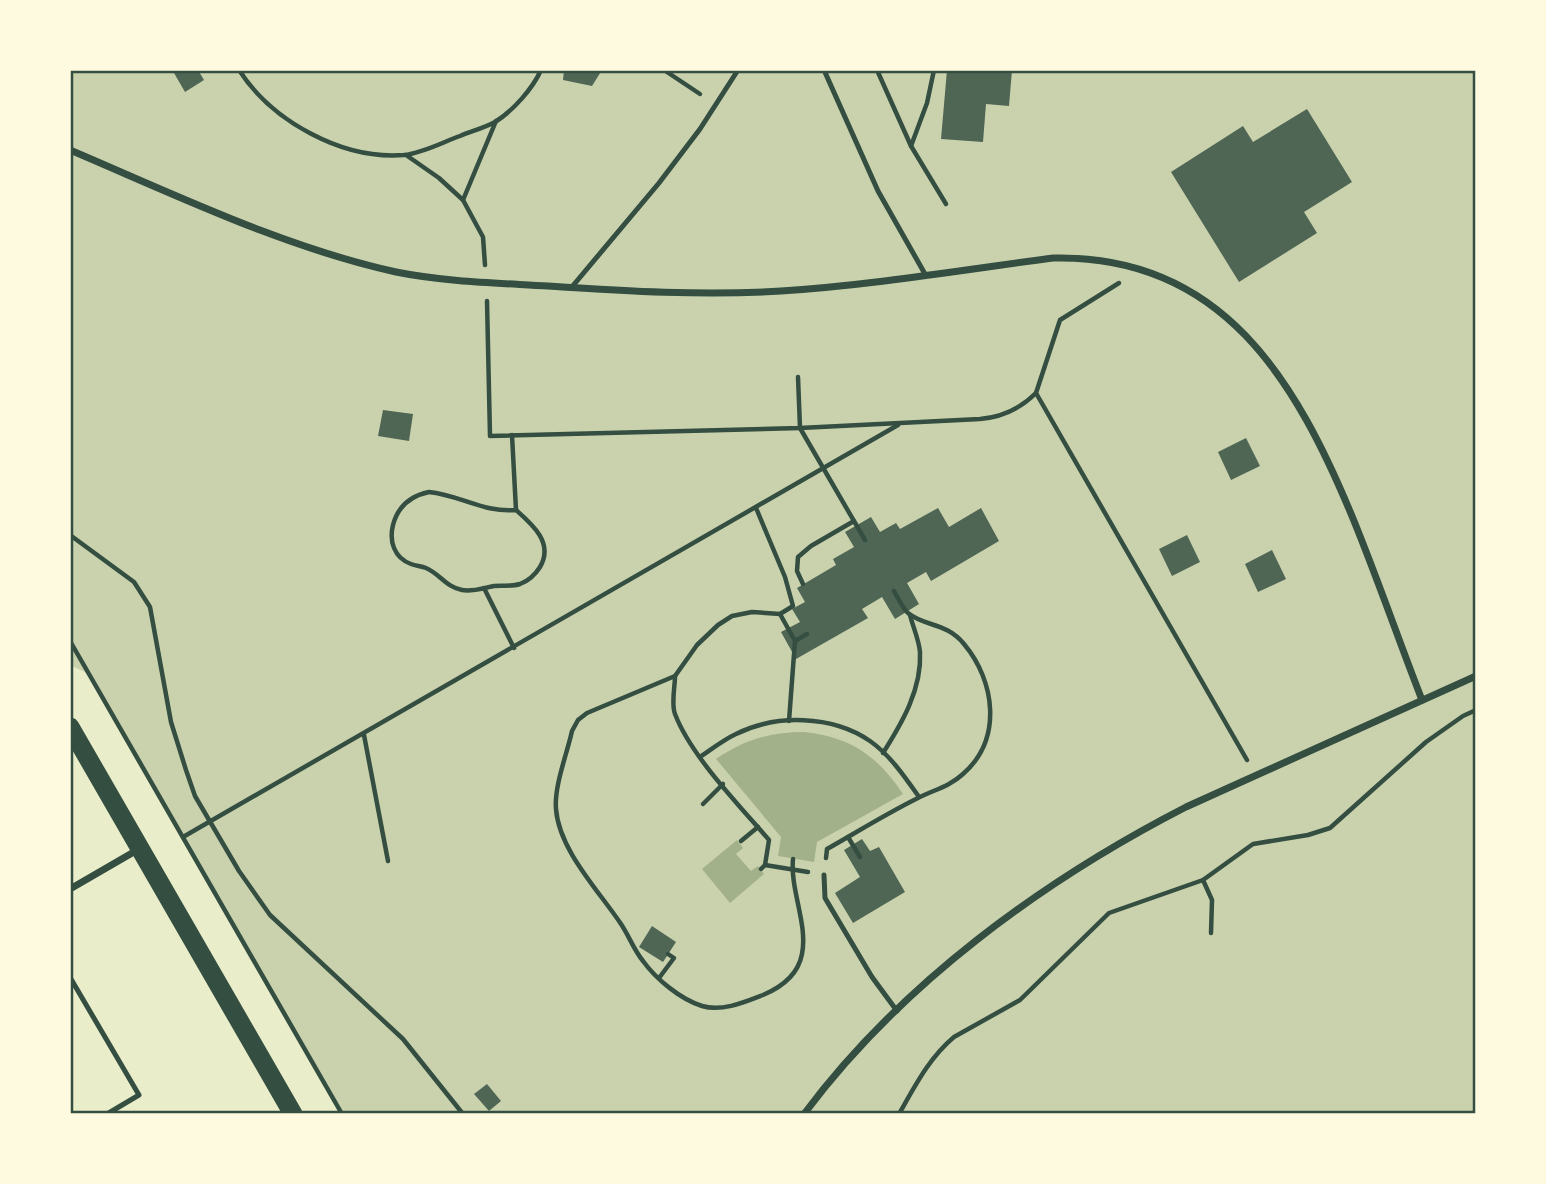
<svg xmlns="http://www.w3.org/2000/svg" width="1546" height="1184" viewBox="0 0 1546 1184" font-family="Roboto,sans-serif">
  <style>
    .green { fill: #cad2ad }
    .water { fill: #a3b18a }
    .building { fill: #4f6655 }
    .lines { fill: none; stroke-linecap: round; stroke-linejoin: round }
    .path { stroke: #344e41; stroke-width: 4.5 }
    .service { stroke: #344e41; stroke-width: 5 }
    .minor { stroke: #344e41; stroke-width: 7 }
    .trunk { stroke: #344e41; stroke-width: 19 }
    .neatline { fill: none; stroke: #344e41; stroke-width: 2.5 }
  </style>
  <rect width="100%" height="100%" fill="#e9edc9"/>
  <!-- green -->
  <path class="green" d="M70,70H1476V1114H342L89,674L70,665Z"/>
  <!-- water -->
  <g class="water">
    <path d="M804,732C850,737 877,755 903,794L817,842L814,862L778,856L781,837L716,759C744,740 770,732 804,732Z"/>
    <path d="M737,840L743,848L736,854L751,871L758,866L764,874L730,903L702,869Z"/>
  </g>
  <!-- building -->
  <g class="building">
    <path d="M179,70H198L204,80L185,92L174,73Z"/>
    <path d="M564,70H602L592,86L563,80Z"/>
    <path d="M947,70H1012L1009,106L986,104L983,142L941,139Z"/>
    <path d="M1307,109L1352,182L1304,212L1317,233L1239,282L1171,172L1243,126L1253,142Z"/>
    <path d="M383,410L413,414L409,441L378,436Z"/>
    <path d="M1246,438L1260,466L1231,480L1218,452Z"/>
    <path d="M938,508L949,527L981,508L999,541L931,581L926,572L907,583L919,604L895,619L882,597L862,609L868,618L796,659L781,632L800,622L792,609L805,602L797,588L836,565L833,559L854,547L845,532L871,517L880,532L896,523L900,529Z"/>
    <path d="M1187,535L1200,562L1172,576L1159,549Z"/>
    <path d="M1272,550L1286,579L1258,592L1245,564Z"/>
    <path d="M862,839L870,851L879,847L905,892L853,923L835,893L860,877L844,850Z"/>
    <path d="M652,926L676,942L663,962L639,947Z"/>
    <path d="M487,1084L501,1101L489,1111L474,1094Z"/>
  </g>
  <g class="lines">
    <!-- path -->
    <g class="path">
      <path d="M239,70C272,121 342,160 404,155C423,153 443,142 460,136C472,131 484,128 495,122C513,111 533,88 541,70"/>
      <path d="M664,70L700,94"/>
      <path d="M877,70L911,146L946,204"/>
      <path d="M911,146L927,103L934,70"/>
      <path d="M406,155L439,178L463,200"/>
      <path d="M485,265L483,237L463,200L496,121"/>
      <path d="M487,301L490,436L800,428L980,419C1003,417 1020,409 1036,393L1247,760"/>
      <path d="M798,377L800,428L865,540"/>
      <path d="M1036,393L1060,320L1119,283"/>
      <path d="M512,435L516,510"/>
      <path d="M429,492C460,495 484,513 516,510C533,525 554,543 540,567C535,575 528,581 520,584C511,587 502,585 494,586C483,588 473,592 462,590C446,587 440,574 426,568C421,566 416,566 411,564C394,558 389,541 393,525C398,506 410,496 429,492Z"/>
      <path d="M756,508L785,577L793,606L780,614L752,612L732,616L718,625L697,645L675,676L587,713L578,720L572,731C567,754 554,786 556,809C559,850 599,891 621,924C629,936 634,950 643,961C656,979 680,999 702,1006C722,1012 745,1002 763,995C782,987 798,975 802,954C808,924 790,890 793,859"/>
      <path d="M70,535L134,582L150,607L171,722L186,770L195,796L239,871L270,915L403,1039L463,1114"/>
      <path d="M803,584L797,571L798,557L811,546L854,521"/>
      <path d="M484,588L514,648"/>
      <path d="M780,614L795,641L789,721"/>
      <path d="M70,641L342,1114"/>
      <path d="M795,641L807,634"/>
      <path d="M675,676C675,687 671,704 675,714C691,756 739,805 769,840L765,865L761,869"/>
      <path d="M364,735L388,861"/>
      <path d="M883,753C902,723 922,689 920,652C919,640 913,627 910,615"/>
      <path d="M700,757C712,749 723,740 736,734C776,714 832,715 870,741C890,755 905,777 919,797"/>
      <path d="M703,804L723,784"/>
      <path d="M183,837L898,425"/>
      <path d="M848,837L860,857"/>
      <path d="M741,841L758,827"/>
      <path d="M826,858L827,849C857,832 886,814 916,799C933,790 949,787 963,774C1003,739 995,681 964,644C946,622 925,627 908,613C902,607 898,598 894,591"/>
      <path d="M765,865L808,872"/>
      <path d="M1203,880L1212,900L1211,933"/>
      <path d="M659,978L674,958L668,954"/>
      <path d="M899,1114C915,1086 929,1058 954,1037L1020,1000L1109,913L1203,880L1253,844L1308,835L1330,828L1426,742L1463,716L1476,710"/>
    </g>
    <!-- service -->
    <g class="service">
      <path d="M824,70L878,191L925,274"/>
      <path d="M571,288L659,183L700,129L738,70"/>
      <path d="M824,875L825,898L872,977L897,1011"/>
      <path d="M71,979L139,1095L107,1114"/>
    </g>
    <!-- minor -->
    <g class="minor">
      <path d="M70,150C176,195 283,247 396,272C446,282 498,283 548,286C625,291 704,296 781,291C872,285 963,270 1053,258C1223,254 1297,382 1354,521C1378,580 1399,641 1422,700"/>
      <path d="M70,889L139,849"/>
      <path d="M804,1114C901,984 1042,881 1186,807L1476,676"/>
    </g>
    <!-- trunk -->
    <path class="trunk" d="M70,727L293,1114"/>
  </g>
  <!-- border -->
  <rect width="1546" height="1184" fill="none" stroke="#fefae0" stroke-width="144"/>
  <rect x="72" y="72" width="1402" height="1040" class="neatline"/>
</svg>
